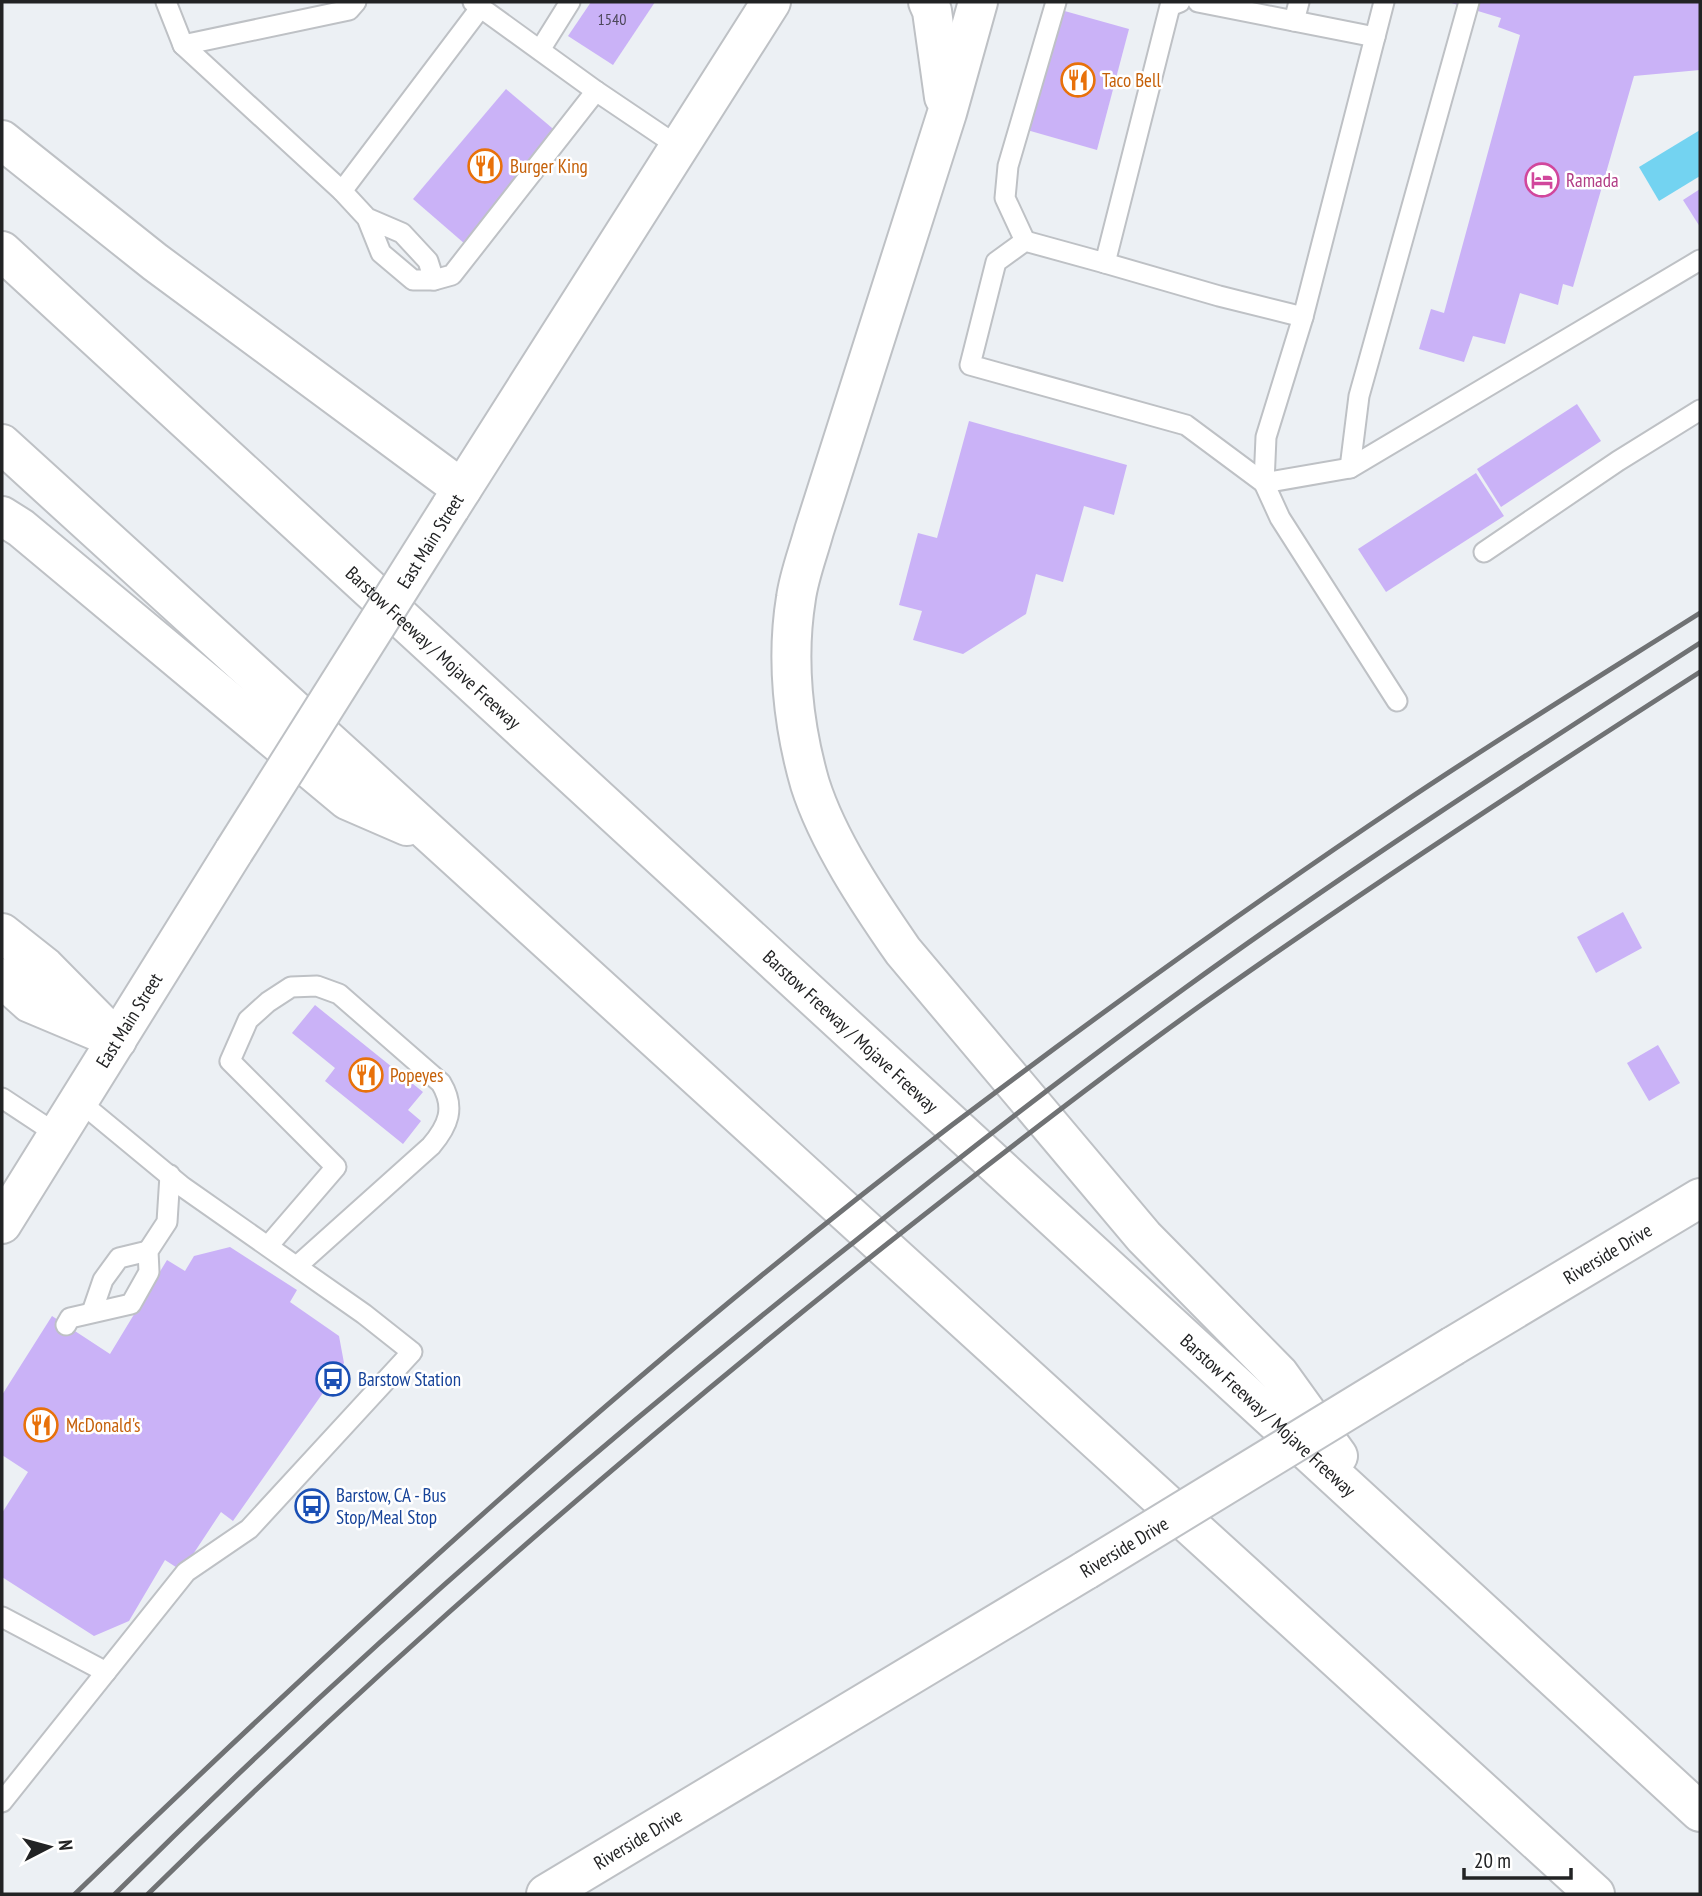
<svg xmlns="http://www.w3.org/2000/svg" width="1702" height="1896" viewBox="0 0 1702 1896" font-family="'PT Sans Narrow',sans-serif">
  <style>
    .water { fill: #73d3f1 }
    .building { fill: #cab2f7 }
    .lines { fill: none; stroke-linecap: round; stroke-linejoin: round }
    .lane-casing { stroke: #bec1c5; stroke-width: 23 }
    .street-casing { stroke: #bec1c5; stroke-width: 42 }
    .primary-casing { stroke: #bec1c5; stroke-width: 42 }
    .highway-casing { stroke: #bec1c5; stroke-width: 42 }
    .lane { stroke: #fff; stroke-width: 19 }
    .street { stroke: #fff; stroke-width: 38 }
    .primary { stroke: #fff; stroke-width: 38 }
    .highway { stroke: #fff; stroke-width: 38 }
    .rail { stroke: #707274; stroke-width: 5 }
    .street-bridge-casing { stroke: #bec1c5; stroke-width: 42; stroke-linecap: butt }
    .primary-bridge-casing { stroke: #bec1c5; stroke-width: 42; stroke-linecap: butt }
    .street-bridge { stroke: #fff; stroke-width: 38 }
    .primary-bridge { stroke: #fff; stroke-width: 38 }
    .labels { text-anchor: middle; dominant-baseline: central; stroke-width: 5; stroke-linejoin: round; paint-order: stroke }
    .number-label { font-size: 16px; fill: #4c4759 }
    .food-label { font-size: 19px; fill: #c56008; stroke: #fff; text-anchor: start }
    .hotel-label { font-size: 19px; fill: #b23c85; stroke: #fff; text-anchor: start }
    .street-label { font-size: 19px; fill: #222324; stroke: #fff }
    .transit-label { font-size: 19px; fill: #164399; stroke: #fff; text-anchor: start }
  </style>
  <rect width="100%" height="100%" fill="#ecf0f4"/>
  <!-- water -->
  <path class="water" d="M1700,130V176L1659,201L1639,167Z"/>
  <!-- building -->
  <g class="building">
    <path d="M591,2H655L613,65L568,36Z"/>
    <path d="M1448,2H1700V70L1634,76L1573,287L1563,284L1558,305L1520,293L1505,344L1473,336L1464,362L1419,349L1431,309L1444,313L1520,35L1498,27L1501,18Z"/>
    <path d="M1061,10L1129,29L1097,150L1027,130Z"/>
    <path d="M506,89L558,133L465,244L413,199Z"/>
    <path d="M1700,189V227L1683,200Z"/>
    <path d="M1577,404L1601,441L1501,507L1477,469Z"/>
    <path d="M969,421L1127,465L1114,515L1084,506L1063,582L1036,574L1026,614L963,654L913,640L922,611L899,605L918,533L937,538Z"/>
    <path d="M1476,473L1504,516L1386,592L1358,549Z"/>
    <path d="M1623,912L1642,948L1596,973L1577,937Z"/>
    <path d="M315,1005L423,1092L408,1110L421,1121L403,1144L325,1081L335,1068L292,1033Z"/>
    <path d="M1658,1045L1680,1083L1649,1101L1627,1063Z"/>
    <path d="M230,1247L297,1290L290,1302L339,1336L344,1363L233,1521L221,1512L182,1571L165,1560L129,1621L94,1636L2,1577V1513L28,1472L2,1455V1395L52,1316L110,1354L167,1260L185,1271L194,1256Z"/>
  </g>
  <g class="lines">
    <defs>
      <g id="lane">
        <path d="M166,2L183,45L342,191L481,7"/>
        <path d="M473,2L596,91L679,147"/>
        <path d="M1180,2L1170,6L1105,263L1219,296L1303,317"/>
        <path d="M1198,2L1375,37"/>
        <path d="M1384,2L1303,317L1266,437L1264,483L1280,518L1397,701"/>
        <path d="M1294,21L1299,2"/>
        <path d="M183,45L349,10L356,2"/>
        <path d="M540,50L570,2"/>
        <path d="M342,191L367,218L402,233L428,261L434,280H413L381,253L367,218"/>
        <path d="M1025,241L1005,198L1008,166L1056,2"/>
        <path d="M1105,263L1025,241L996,262L970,365L1186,425L1264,483L1350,468L1700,260"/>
        <path d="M434,280L452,275L596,91"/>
        <path d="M1350,468L1359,396L1469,2"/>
        <path d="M1484,552L1618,461L1700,410"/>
        <path d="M2,1098L58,1135"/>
        <path d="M268,1246L336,1167L230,1061L248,1020L268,1002L291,987L317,986L339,994L441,1083C456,1108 448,1126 431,1146L297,1266"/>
        <path d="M92,1312L103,1280L119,1258L148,1251"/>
        <path d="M66,1325L70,1318L131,1304L149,1272L148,1251L167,1222L170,1175"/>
        <path d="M2,1617L106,1672"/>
        <path d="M2,1802L186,1572L249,1529L412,1352L364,1314L183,1187L79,1101"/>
      </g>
      <g id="street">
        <path id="s1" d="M1453,1346L1700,1198"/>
        <path id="s2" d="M546,1894L1086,1570"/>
      </g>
      <g id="primary">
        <path d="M450,508L771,2"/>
        <path id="s3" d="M2,1224L234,851"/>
      </g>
      <g id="highway">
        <path d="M928,2L932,11L944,97"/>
        <path d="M978,2L947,113L814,531C808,553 799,576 796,598C786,659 793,725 810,784C828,841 869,902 903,951L1144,1237L1279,1374L1338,1456"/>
        <path d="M2,140L155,262L462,489"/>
        <path id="s4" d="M2,251L1700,1812"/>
        <path d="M2,444L1595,1894"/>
        <path d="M2,516L21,528L347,800L407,826"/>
        <path d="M2,933L45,967L117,1040"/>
        <path d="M2,978L30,1003L99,1032"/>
      </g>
    </defs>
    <!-- lane casing -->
    <use href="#lane" class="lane-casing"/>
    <!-- street casing -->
    <use href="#street" class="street-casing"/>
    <!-- primary casing -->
    <use href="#primary" class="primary-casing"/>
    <!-- highway casing -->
    <use href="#highway" class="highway-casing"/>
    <!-- lane -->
    <use href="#lane" class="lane"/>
    <!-- street -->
    <use href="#street" class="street"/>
    <!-- primary -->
    <use href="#primary" class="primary"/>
    <!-- highway -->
    <use href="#highway" class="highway"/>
    <!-- rail -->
    <g class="rail">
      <path d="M75,1894C355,1624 642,1361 952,1125C1099,1014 1249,906 1401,804C1499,738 1600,676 1700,613"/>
      <path d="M115,1894C348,1662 596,1446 854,1242C962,1155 1072,1070 1185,988C1352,867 1526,755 1700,643"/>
      <path d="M148,1894C382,1664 630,1448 887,1244C991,1162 1096,1080 1204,1003C1366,888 1533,779 1700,672"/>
    </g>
    <defs>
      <path id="street-bridge" d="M1086,1570L1453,1346"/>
      <path id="primary-bridge" d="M234,851L450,508"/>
    </defs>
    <!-- street-bridge casing -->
    <use href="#street-bridge" class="street-bridge-casing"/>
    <!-- primary-bridge casing -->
    <use href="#primary-bridge" class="primary-bridge-casing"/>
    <!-- street-bridge -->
    <use href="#street-bridge" class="street-bridge"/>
    <!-- primary-bridge -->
    <use href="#primary-bridge" class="primary-bridge"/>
  </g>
  <!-- icons -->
  <defs>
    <symbol id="restaurant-ring" viewBox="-11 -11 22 22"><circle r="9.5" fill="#fff" stroke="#e8710a" stroke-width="1.5"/><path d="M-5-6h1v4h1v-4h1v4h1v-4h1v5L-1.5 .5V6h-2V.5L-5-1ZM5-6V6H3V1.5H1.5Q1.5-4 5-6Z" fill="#e8710a"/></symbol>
    <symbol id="hotel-ring" viewBox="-11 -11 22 22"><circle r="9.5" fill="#fff" stroke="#d1479c" stroke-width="1.5"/><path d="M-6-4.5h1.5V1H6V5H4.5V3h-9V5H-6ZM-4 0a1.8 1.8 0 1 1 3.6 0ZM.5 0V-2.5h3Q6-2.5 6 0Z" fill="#d1479c"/></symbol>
    <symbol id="bus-ring" viewBox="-11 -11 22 22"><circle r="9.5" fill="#fff" stroke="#1a4fb4" stroke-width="1.5"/><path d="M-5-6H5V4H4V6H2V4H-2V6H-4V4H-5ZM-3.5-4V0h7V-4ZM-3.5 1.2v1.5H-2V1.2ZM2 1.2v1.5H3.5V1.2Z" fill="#1a4fb4"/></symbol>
  </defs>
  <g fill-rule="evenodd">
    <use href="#restaurant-ring" x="1059" y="61" width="38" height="38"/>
    <use href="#restaurant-ring" x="466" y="147" width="38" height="38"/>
    <use href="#hotel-ring" x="1523" y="161" width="38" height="38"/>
    <use href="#restaurant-ring" x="347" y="1056" width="38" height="38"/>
    <use href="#bus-ring" x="314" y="1360" width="38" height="38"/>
    <use href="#restaurant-ring" x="22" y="1406" width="38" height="38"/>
    <use href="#bus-ring" x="293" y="1487" width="38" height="38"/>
  </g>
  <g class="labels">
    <!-- number labels -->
    <g class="number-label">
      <text x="612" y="19">1540</text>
    </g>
    <!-- food labels -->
    <g class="food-label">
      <text x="1102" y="80">Taco Bell</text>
      <text x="510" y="166">Burger King</text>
      <text x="390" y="1075">Popeyes</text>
      <text x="66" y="1425">McDonald's</text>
    </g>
    <!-- hotel labels -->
    <g class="hotel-label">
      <text x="1566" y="180">Ramada</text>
    </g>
    <!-- street labels -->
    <g class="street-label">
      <text transform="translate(430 541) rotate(-58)">East Main Street</text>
      <text stroke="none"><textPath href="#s4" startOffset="586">Barstow Freeway / Mojave Freeway</textPath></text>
      <text stroke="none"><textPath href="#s3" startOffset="240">East Main Street</textPath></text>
      <text stroke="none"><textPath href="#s4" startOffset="1153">Barstow Freeway / Mojave Freeway</textPath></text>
      <text stroke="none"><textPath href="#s1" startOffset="180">Riverside Drive</textPath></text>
      <text stroke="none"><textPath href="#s4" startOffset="1720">Barstow Freeway / Mojave Freeway</textPath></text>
      <text transform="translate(1124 1547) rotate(-31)">Riverside Drive</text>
      <text stroke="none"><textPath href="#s2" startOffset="107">Riverside Drive</textPath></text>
    </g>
    <!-- transit labels -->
    <g class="transit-label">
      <text x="358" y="1379">Barstow Station</text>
      <text x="336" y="1495">Barstow, CA - Bus<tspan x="336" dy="22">Stop/Meal Stop</tspan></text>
    </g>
  </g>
  <!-- border -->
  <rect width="1702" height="1896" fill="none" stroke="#222324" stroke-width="7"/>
  <!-- north arrow -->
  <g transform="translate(49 1847) rotate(84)" stroke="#ffffff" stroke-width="5" paint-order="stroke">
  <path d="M0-5L12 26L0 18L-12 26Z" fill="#222324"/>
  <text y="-10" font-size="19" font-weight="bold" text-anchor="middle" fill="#222324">N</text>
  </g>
  <!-- scale -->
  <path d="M1464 1868v10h107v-10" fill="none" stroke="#222324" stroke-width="3.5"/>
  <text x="1474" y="1868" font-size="21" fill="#222324" stroke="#ffffff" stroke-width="5" paint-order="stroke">20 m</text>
</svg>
